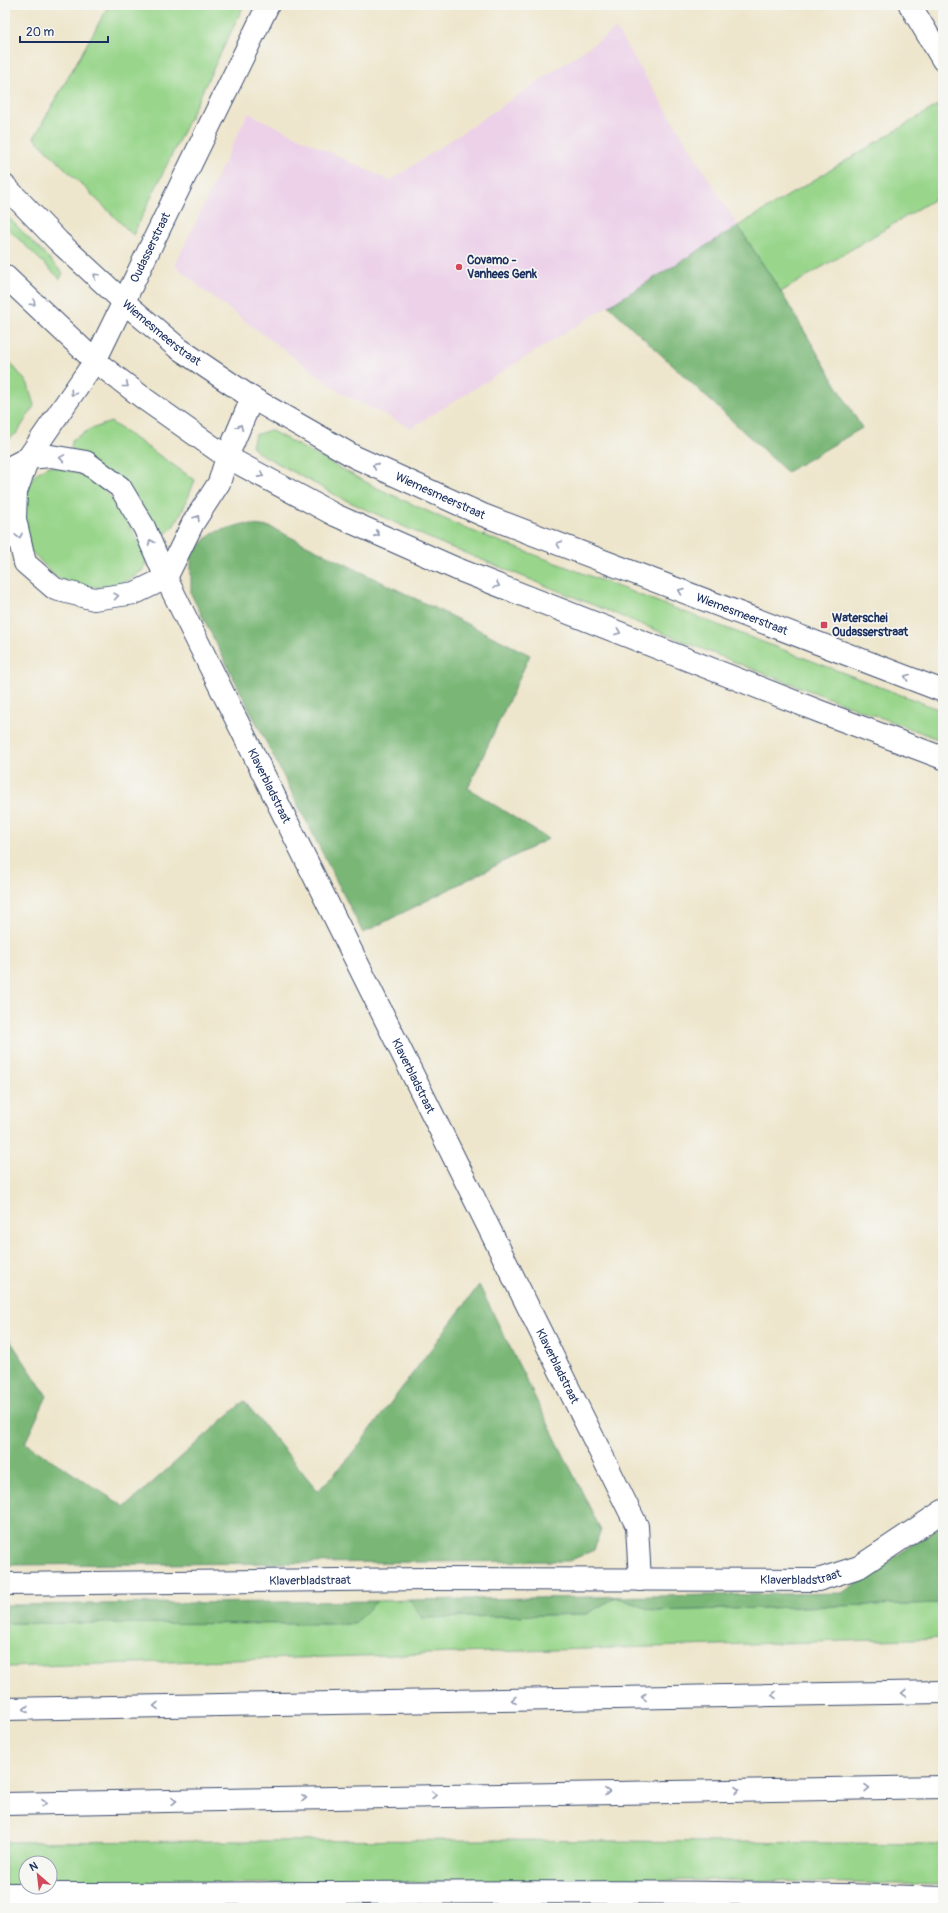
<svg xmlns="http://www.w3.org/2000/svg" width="948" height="1913" viewBox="0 0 948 1913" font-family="Pangolin,sans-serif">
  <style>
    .built { fill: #ecd1e9 }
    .green { fill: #99d68b; stroke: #5a8274 }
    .forest { fill: #7ab777; stroke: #4a736a }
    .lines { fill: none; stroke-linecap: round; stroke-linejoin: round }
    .street-casing { stroke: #3b4a6e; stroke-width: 24 }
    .secondary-casing { stroke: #3b4a6e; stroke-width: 24 }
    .highway-casing { stroke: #3b4a6e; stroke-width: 24 }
    .street { stroke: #fff; stroke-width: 22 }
    .secondary { stroke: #fff; stroke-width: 22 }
    .highway { stroke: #fff; stroke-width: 22 }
    .oneway { stroke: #8d97ae }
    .poi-dot { fill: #d1495b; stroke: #f6f6f2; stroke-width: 1.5 }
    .labels { text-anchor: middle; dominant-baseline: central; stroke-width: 3.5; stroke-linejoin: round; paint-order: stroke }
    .street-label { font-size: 12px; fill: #1b2f5e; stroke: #f6f6f2 }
    .poi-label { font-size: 12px; font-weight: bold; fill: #1b2f5e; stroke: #f6f6f2; text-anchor: start }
  </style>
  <rect width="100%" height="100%" fill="#f6f6f2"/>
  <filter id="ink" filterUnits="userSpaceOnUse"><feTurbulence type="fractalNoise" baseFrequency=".025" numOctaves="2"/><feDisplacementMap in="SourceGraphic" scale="8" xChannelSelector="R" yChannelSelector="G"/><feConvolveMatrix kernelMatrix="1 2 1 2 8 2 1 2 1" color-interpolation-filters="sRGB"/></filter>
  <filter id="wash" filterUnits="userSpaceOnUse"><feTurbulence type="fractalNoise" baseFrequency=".012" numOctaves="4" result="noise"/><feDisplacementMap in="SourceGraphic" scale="16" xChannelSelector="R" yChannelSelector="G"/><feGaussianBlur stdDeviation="0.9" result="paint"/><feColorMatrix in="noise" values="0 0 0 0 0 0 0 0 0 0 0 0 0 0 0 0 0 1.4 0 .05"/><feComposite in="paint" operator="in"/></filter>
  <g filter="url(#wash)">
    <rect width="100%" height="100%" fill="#eee6cc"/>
    <!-- built -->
    <path class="built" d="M616,29L738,226L411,428L343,394L201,288L175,265L248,113L390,181Z"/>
    <!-- green -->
    <g class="green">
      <path d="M109,5H244L133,235L34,138Z"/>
      <path d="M943,102V194L781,292L738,226Z"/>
      <path d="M5,214L63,273L60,279L5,226Z"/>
      <path d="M5,356L28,384L34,406L17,433L5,442Z"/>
      <path d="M111,422L195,480C188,497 178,530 160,537L155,533L71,449L72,440L91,429Z"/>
      <path d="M270,430L377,488L462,527L943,711V741L747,667L440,543L343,499L257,452L252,445L255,435Z"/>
      <path d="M49,466C111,476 120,509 147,558L144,569L131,579L110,587H77L55,576L30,550L22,499L35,474Z"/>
      <path d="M616,1597L654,1611L943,1603V1638L5,1667V1623L354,1624L377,1601L410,1600L422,1618L586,1614Z"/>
      <path d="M497,1840L943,1844V1885L717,1880L50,1885V1863H26V1886H5V1842Z"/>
    </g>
    <!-- forest -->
    <g class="forest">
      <path d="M738,226L781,292L862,428L787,472L609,306Z"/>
      <path d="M243,524L270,527L530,655L468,788L548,839L363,933L191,594V555L212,533Z"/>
      <path d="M479,1285L601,1530L594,1550L569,1561L5,1565V1333L47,1396L25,1443L125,1507L244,1401L318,1491L350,1457Z"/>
      <path d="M943,1524V1603L654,1611L616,1597L586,1614L422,1618L410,1600L842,1593Z"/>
      <path d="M377,1601L354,1624L5,1623V1605Z"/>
    </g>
  </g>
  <g filter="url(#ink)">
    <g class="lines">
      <defs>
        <g id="street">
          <path d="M910,5L943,60"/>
          <path id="s1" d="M28,458L51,456L86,462L120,487L144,527L166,578L637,1526L640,1580"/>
          <path d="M28,458L16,492L15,519L25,563L55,589L94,599L135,593L166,578"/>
          <path id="s2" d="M5,470L28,458L95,361L268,5"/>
          <path d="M166,578L193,523L219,483L227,457L252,398"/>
          <path id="s3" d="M5,1584L427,1579L818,1580L859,1567L943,1511"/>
          <path d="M5,1894C318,1895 631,1887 943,1898"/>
        </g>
        <g id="secondary">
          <path id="s4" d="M5,186L58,241L125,303L178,348L252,398L355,457L483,515L943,691"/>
          <path d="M5,276L95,361L146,400L227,457L335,515L457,569L821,712L943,758"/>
        </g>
        <g id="highway">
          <path d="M5,1709L943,1692"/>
          <path d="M5,1804L943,1787"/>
        </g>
      </defs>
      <!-- street casing -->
      <use href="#street" class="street-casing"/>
      <!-- secondary casing -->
      <use href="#secondary" class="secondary-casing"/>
      <!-- highway casing -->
      <use href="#highway" class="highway-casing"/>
      <!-- street -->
      <use href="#street" class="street"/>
      <!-- secondary -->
      <use href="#secondary" class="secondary"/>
      <!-- highway -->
      <use href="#highway" class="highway"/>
    </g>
    <!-- one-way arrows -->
    <defs><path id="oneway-chevron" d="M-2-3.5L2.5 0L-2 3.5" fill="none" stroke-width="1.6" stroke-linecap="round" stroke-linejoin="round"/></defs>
    <g class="oneway">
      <use href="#oneway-chevron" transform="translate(96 276) rotate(-137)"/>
      <use href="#oneway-chevron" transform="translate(33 303) rotate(43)"/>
      <use href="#oneway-chevron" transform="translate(126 385) rotate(38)"/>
      <use href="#oneway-chevron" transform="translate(73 393) rotate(125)"/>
      <use href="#oneway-chevron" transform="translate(240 427) rotate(-67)"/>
      <use href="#oneway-chevron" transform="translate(62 458) rotate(-171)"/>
      <use href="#oneway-chevron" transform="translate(375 466) rotate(-156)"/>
      <use href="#oneway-chevron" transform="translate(261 475) rotate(29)"/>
      <use href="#oneway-chevron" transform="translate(197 518) rotate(-57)"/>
      <use href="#oneway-chevron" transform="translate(377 534) rotate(24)"/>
      <use href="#oneway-chevron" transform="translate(19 536) rotate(78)"/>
      <use href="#oneway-chevron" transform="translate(151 542) rotate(-113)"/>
      <use href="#oneway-chevron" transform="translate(559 544) rotate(-159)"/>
      <use href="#oneway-chevron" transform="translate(497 585) rotate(21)"/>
      <use href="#oneway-chevron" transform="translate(681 591) rotate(-159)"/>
      <use href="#oneway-chevron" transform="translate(116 596) rotate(-9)"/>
      <use href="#oneway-chevron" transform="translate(618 632) rotate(21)"/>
      <use href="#oneway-chevron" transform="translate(907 677) rotate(-159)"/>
      <use href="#oneway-chevron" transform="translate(904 1693) rotate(179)"/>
      <use href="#oneway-chevron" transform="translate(774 1695) rotate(179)"/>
      <use href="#oneway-chevron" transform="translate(644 1697) rotate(179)"/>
      <use href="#oneway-chevron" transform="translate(514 1700) rotate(179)"/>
      <use href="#oneway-chevron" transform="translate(156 1706) rotate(179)"/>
      <use href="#oneway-chevron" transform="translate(26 1709) rotate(179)"/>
      <use href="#oneway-chevron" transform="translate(867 1788) rotate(-1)"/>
      <use href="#oneway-chevron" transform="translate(737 1790) rotate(-1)"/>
      <use href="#oneway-chevron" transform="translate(607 1792) rotate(-1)"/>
      <use href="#oneway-chevron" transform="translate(434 1795) rotate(-1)"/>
      <use href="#oneway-chevron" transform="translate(304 1798) rotate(-1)"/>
      <use href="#oneway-chevron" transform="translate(174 1801) rotate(-1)"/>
      <use href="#oneway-chevron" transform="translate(44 1803) rotate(-1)"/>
    </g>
  </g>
  <!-- markers -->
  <g class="poi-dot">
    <circle cx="459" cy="267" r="4"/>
    <rect x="820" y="621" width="8" height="8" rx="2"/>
  </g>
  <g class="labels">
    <!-- street labels -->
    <g class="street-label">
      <text stroke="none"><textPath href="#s2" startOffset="270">Oudasserstraat</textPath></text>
      <text stroke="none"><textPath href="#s4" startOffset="215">Wiemesmeerstraat</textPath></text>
      <text stroke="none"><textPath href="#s4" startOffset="539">Wiemesmeerstraat</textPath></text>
      <text stroke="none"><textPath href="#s4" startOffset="863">Wiemesmeerstraat</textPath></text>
      <text stroke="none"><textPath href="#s1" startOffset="435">Klaverbladstraat</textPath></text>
      <text stroke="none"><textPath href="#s1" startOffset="759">Klaverbladstraat</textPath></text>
      <text stroke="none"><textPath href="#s1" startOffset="1083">Klaverbladstraat</textPath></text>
      <text stroke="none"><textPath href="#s3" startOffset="796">Klaverbladstraat</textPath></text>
      <text stroke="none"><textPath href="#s3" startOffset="305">Klaverbladstraat</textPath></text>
    </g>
    <!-- poi labels -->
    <g class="poi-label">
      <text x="467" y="260">Covamo -<tspan x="467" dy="14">Vanhees Genk</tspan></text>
      <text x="832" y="618">Waterschei<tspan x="832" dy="14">Oudasserstraat</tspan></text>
    </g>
  </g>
  <!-- margin -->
  <rect width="948" height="1913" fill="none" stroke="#f6f6f2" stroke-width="20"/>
  <!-- north arrow -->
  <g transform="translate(38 1875) rotate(332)"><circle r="19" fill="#f6f6f2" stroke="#9ea6b7"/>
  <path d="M0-3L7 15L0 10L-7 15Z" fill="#d1495b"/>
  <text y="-6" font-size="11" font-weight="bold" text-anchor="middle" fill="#1b2f5e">N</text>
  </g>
  <!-- scale -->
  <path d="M20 36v6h88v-6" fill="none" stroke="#1b2f5e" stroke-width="2"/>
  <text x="26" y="36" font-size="12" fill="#1b2f5e" stroke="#f6f6f2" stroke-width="3" paint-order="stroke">20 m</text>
</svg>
